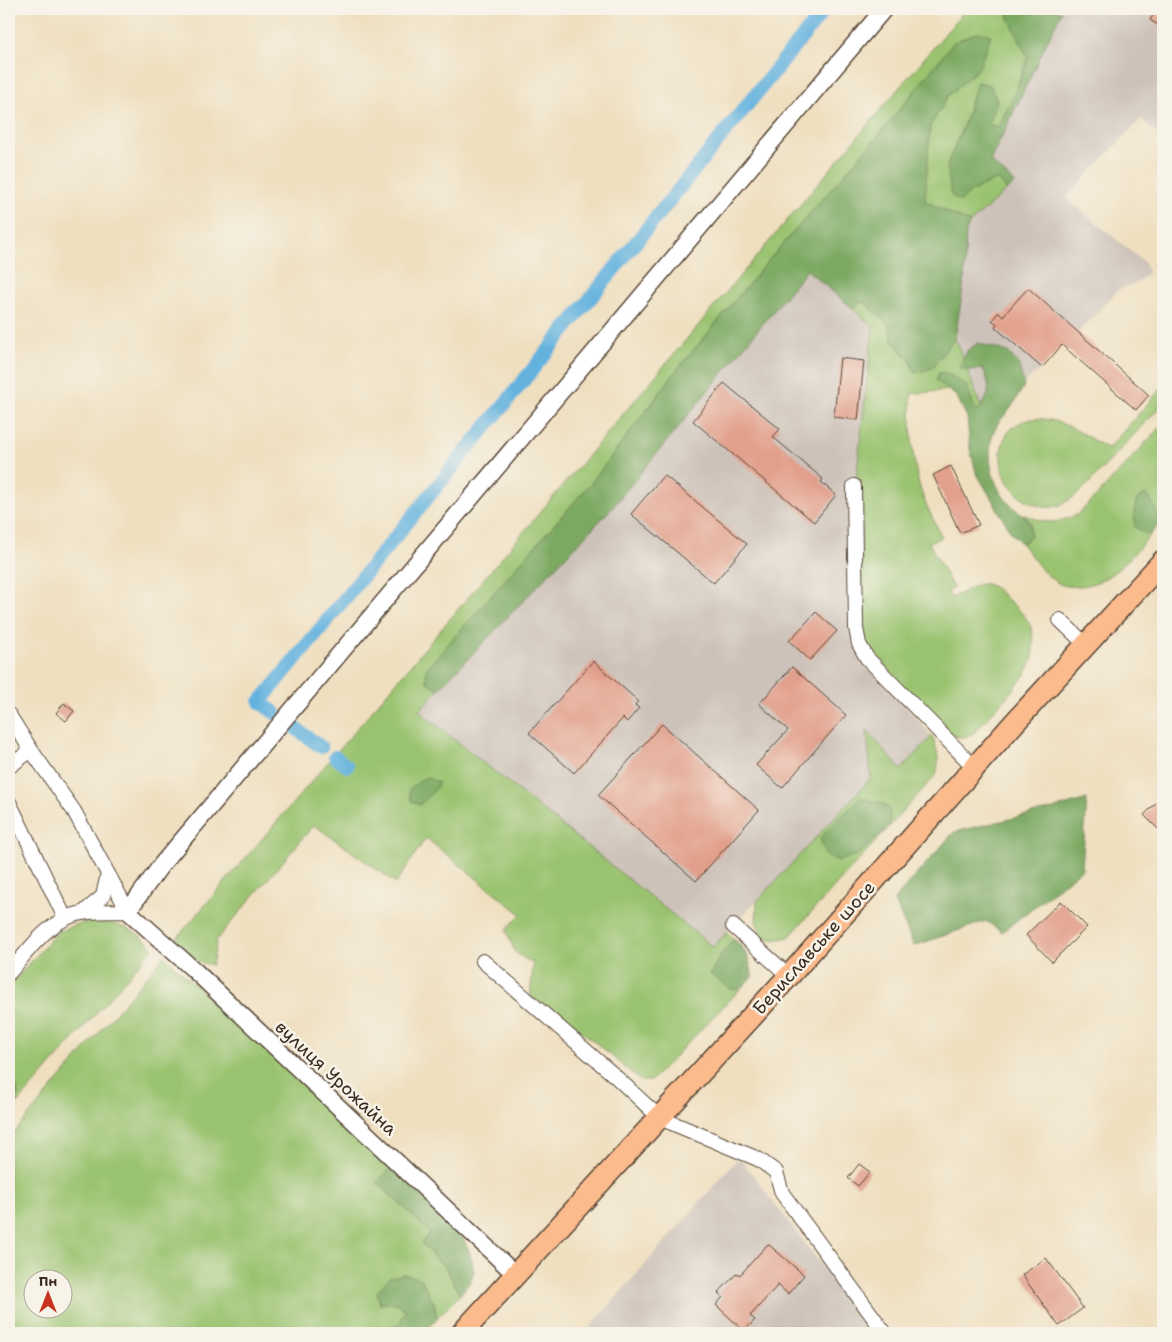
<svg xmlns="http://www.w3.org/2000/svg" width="1172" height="1342" viewBox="0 0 1172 1342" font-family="'Shantell Sans',sans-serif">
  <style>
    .industrial { fill: #cdc2b9 }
    .green { fill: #9ac36f; stroke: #6a7646; fill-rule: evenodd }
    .forest { fill: #7ba962; stroke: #5b6a40 }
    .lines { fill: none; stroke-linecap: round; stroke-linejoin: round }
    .canal { stroke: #64b2de; stroke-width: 14 }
    .building { fill: #e2a08c }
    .minor-casing { stroke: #564536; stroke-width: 16 }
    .tertiary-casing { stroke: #564536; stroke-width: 19 }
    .primary-casing { stroke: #564536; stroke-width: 24 }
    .minor { stroke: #fff; stroke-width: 14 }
    .tertiary { stroke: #fff; stroke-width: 16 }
    .primary { stroke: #fbbb8c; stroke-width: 21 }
    .labels { text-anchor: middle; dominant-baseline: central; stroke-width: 5; stroke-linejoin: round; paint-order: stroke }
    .street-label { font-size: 18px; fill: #3b2a1e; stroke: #f7f3e8 }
  </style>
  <rect width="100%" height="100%" fill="#f7f3e8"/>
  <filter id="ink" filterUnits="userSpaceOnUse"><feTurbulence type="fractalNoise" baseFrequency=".02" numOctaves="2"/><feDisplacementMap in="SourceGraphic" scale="10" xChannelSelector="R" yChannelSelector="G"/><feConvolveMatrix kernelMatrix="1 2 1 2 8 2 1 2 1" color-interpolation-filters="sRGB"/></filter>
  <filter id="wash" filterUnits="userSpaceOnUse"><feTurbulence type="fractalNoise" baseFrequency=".0096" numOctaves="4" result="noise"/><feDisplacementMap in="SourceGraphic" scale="20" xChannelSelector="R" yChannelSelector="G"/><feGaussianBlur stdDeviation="1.12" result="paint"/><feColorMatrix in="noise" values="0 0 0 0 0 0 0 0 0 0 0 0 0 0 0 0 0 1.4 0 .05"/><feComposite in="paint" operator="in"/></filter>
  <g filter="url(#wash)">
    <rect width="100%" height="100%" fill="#efdfbf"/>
    <!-- industrial -->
    <g class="industrial">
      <path d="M1063,9H1163V139L1141,119L1066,198L1145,263L1148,273L1137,283L1118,290L1078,333L1003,316L998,312L992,319L997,324L995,327L1042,368L984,415L955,338L964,282L966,231L970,223L1015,183L990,162Z"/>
      <path d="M807,270L873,326L856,480L848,482V618L854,645L932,736L901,770L867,731L872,778L713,947L419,711L612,508Z"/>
      <path d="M739,1157L874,1333H585Z"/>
    </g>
    <!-- green -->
    <g class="green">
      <path d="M966,9H1014L1008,16L1028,57L1014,96L998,128L988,124L971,99L966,119L947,165L972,191L998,179L1007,190L970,223L924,201L930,126L948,96L979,68L954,42L879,135L768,261L677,370L592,482L426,669L427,682L439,689L419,711L713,947L727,932C742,947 750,954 752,977L651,1081H641C605,1051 571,1019 530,997L533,964L515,952L506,930L521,914L426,838L396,883L314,825L217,939L212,965L198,962L175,940L355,731Z"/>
      <path d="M863,301L889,325L892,340L909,359L932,368L955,338L964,359L960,367L967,369L981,407L975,412L966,385L947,388L949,390L911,394C911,426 911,460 921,491C926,507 935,522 942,537L929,543L953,588L948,591L951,598C961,594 976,582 987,584C994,586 1001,593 1006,598C1022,612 1035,623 1033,645C1033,650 1033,656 1032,661C1025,681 989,715 974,733C962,739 957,738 946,732L862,640L861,481L856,480L873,327L852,308Z"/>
      <path d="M1163,386V404C1145,423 1127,442 1109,462C1094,477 1081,495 1062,504C1052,509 1042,508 1032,503C987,484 991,414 1043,419C1067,421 1088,438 1108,449Z"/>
      <path d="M1163,424V520C1141,544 1116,583 1081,586C1072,587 1063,587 1055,581C1042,573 1032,556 1022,544L1030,537L1031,523L1023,514L1042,521L1057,522L1077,515L1093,500Z"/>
      <path d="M867,730L901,770L932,736C938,752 940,758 936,775L789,937L774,940L763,937L756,922L757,901L871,778Z"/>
      <path d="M93,921C118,924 136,928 153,948L17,1104L18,1095L9,1046L11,1031L9,1023V987L57,932L75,925Z"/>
      <path d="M164,956L392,1167L377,1183L431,1233L435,1258L445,1266L460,1295L437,1318L434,1303H395L406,1310L400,1323L377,1333H9V1139ZM32,1280H62V1310H32Z"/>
    </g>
    <!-- forest -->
    <g class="forest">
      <path d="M1014,9H1047L1062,11L990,161L1015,183L1007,190L998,179L972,191L960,202L951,195L947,165L966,119L977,82L990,85L997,101L988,124L998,127L1014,96L1028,58L1008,16Z"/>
      <path d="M978,32L991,35L979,68L948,96L930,126L925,201L970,223L966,231L964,282L955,338L932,368L915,373L909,359L892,340L889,325L864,301L852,308L807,270L612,508L439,689L427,682L426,669L592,482L677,370L768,261L879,135L954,42Z"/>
      <path d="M978,343L1008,352L1019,365L1024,386C1019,394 1015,402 1010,409C1006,415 1000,419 997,425C983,449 991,489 1013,507C1027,519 1031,517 1030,537L1022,544L1012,534L976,472L970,449L967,417L957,397L936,380L939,373H947L966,385L976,412C990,398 992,387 983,369L970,370L960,368L967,351Z"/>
      <path d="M1146,494L1151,500L1161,522L1151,534H1146L1135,527L1134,511L1137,499Z"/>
      <path d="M426,777L439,783L434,791L420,805L411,801L409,789Z"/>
      <path d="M860,798L885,804L890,812V826L859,854L839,861L826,856L820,838Z"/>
      <path d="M1087,799L1082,869L1002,932L986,921L914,946L894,900L954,832L1053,809Z"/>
      <path d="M734,939C746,951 751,960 752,977L740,989H730L710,974L721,954Z"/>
      <path d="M9,1023L11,1031L9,1046L11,1062L18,1095L17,1104L9,1114Z"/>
      <path d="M392,1167L459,1232L469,1250L474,1271L470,1282L460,1295L445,1266L435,1259L422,1243L430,1233L377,1182Z"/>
      <path d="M405,1274L421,1279L434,1303L437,1318L424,1333H377L400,1323L406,1310L395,1303L380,1304L377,1292L389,1278Z"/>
    </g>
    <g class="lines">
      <!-- canal -->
      <g class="canal">
        <path d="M275,713L260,702L503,406L825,9"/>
        <path d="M294,727L321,747"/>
        <path d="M335,757L347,766"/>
      </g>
    </g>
    <g id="blocks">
      <!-- building -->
      <g class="building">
        <path d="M1157,9H1163V28L1150,20Z"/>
        <path d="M1028,288L1149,395L1136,410L1062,345L1042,368L995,327L997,324L992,320L999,312L1003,316Z"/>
        <path d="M840,358L864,361L858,420L834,417Z"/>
        <path d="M724,383L780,429L773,437L823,479L821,482L836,495L814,522L693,421Z"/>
        <path d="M951,466L979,525L960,533L933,475Z"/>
        <path d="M664,475L747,544L714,583L631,514Z"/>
        <path d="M816,612L837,631L810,660L789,641Z"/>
        <path d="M593,661L638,701L635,705L639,708L627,722L623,718L574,773L529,733Z"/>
        <path d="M792,667L846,715L782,788L756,765L788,730L759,704Z"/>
        <path d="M64,703L74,711L66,721L56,713Z"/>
        <path d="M662,724L759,810L696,881L598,795Z"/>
        <path d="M1163,796V834L1144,815Z"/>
        <path d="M1061,901L1087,927L1052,962L1026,935Z"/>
        <path d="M859,1164L870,1172L858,1186L848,1178Z"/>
        <path d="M768,1244L804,1275L788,1294L778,1285L750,1316L755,1320L744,1331L716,1305L723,1297L718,1293L737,1273L740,1275Z"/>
        <path d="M1046,1258L1083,1308L1059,1326L1022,1275Z"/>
      </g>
    </g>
  </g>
  <g filter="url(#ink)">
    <use href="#blocks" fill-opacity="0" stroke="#564536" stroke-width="1"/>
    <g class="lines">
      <defs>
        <g id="minor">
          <path d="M854,486L856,628L859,644L867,658L975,768"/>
          <path d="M1060,620L1086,645"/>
          <path d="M9,715L31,750L74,811L128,911C113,912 97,910 82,913C49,919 29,950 9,973"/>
          <path d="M9,767L31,750"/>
          <path d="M9,802L65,918"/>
          <path d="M83,913L103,896L108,874"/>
          <path d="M733,926L789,976"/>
          <path d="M483,961L615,1076L660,1118L758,1159L776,1172L782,1193L885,1333"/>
        </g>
        <path id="tertiary" d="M516,1275L194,970L128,911L162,864L884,9"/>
        <path id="primary" d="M462,1333L789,976L1016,721L1163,561"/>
      </defs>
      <!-- minor casing -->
      <use href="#minor" class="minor-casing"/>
      <!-- tertiary casing -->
      <use href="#tertiary" class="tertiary-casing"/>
      <!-- primary casing -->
      <use href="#primary" class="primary-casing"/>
      <!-- minor -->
      <use href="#minor" class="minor"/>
      <!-- tertiary -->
      <use href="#tertiary" class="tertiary"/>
      <!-- primary -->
      <use href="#primary" class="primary"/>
    </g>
  </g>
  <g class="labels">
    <!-- street labels -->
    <g class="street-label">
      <text transform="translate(814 948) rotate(-48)">Бериславське шосе</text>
      <text transform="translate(336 1078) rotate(43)">вулиця Урожайна</text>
    </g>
  </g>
  <!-- margin -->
  <rect width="1172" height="1342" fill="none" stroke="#f7f3e8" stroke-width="30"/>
  <!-- north arrow -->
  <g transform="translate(48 1294)"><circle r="24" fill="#f7f3e8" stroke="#aca397"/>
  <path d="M0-4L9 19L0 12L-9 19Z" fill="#c8321e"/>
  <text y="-8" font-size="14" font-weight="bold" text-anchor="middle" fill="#3b2a1e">Пн</text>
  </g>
</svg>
